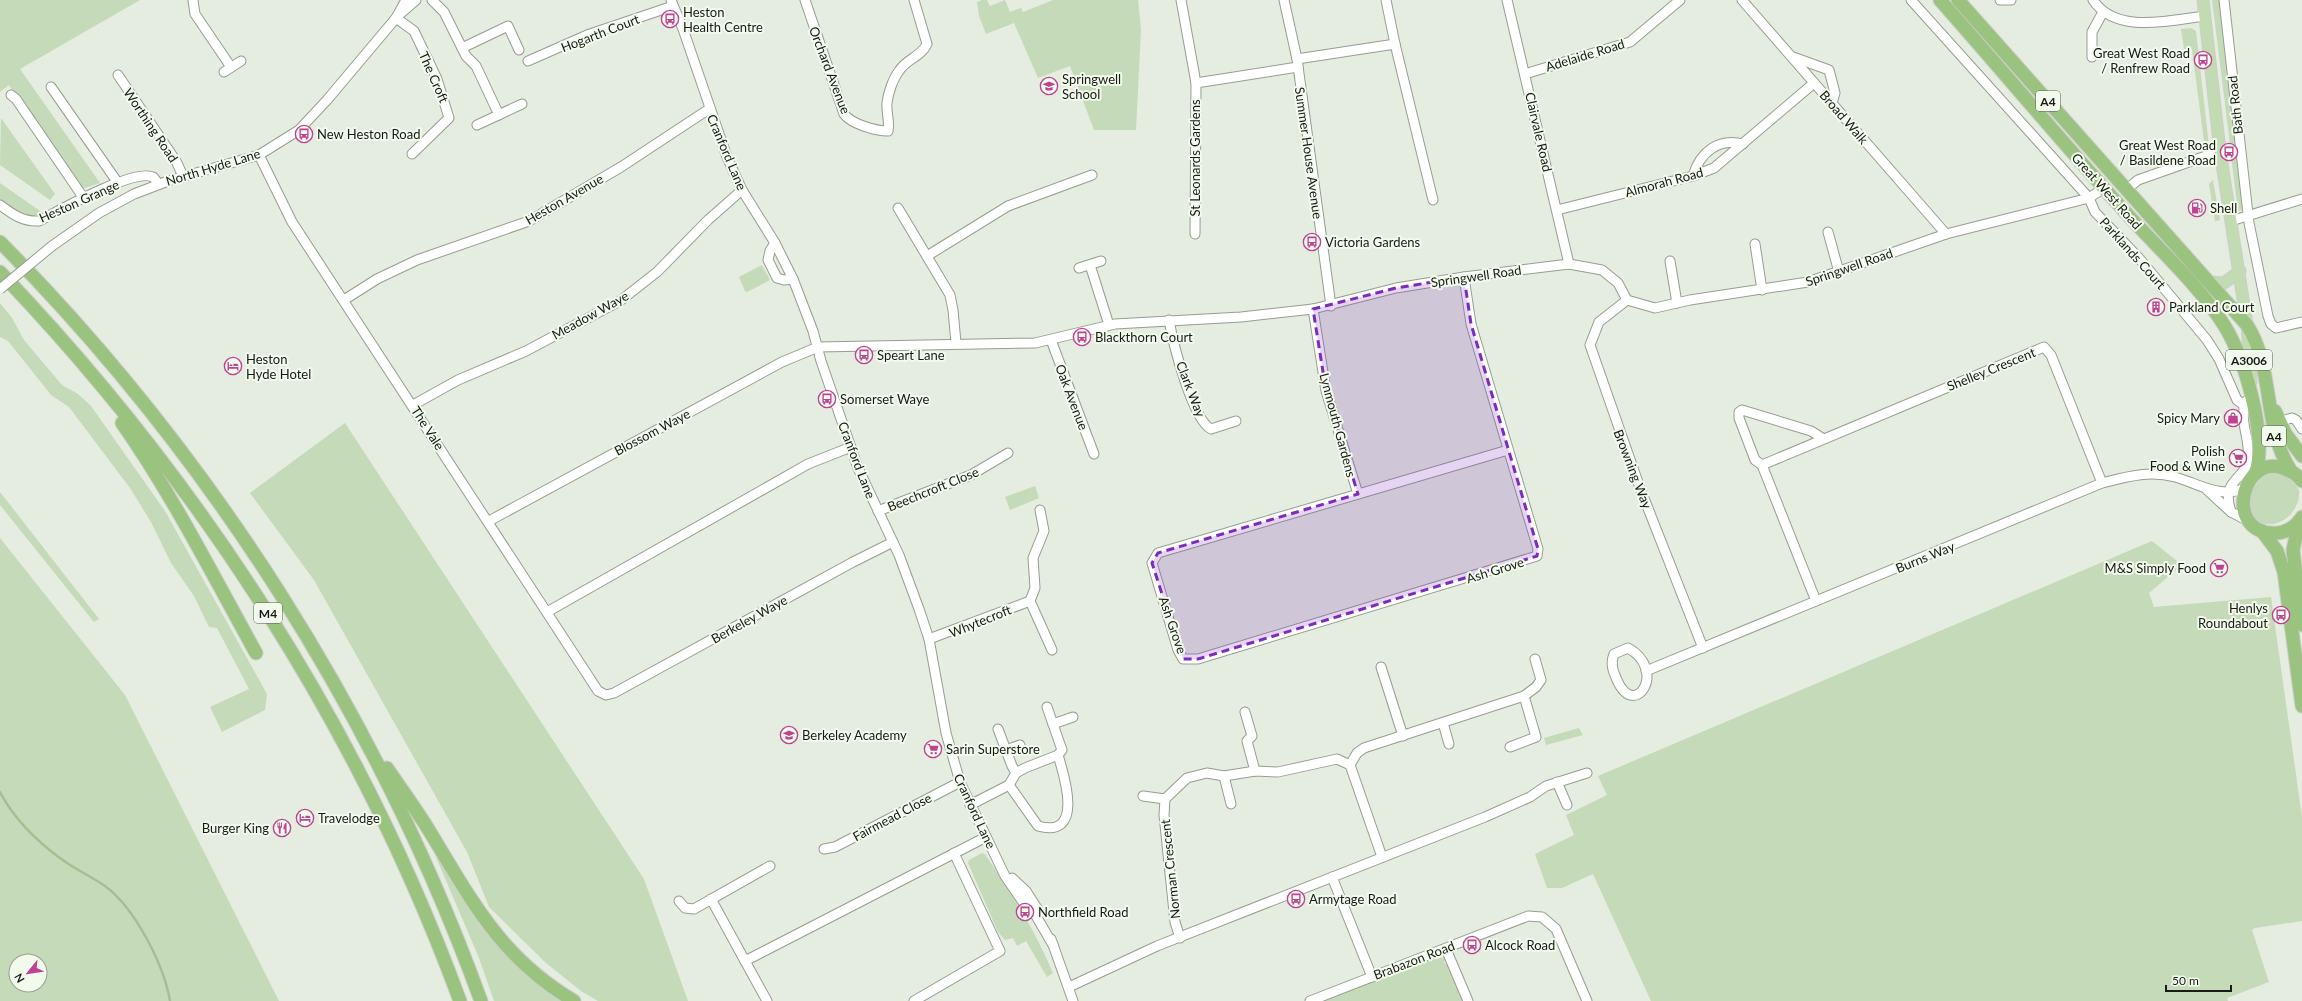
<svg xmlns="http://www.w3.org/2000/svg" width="2302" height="1001" viewBox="0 0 2302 1001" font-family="Lato,sans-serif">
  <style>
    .green { fill: #c5dab9; fill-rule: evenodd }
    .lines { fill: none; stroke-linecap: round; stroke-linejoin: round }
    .stream { stroke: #a5bf94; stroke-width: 2.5 }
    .minor-casing { stroke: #969e91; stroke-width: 11 }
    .major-casing { stroke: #cccdcc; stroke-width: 13 }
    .highway-casing { stroke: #cccdcc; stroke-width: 15 }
    .minor { stroke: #fff; stroke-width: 9 }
    .major { stroke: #c3dbb3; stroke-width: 11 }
    .highway { stroke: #9bc380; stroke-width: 13 }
    .minor-bridge-casing { stroke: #969e91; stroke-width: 11; stroke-linecap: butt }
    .minor-bridge { stroke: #fff; stroke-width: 9 }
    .marked { fill: #7b2cbf; fill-opacity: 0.2; stroke: #7b2cbf; stroke-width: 3; stroke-dasharray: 8 5; stroke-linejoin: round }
    .labels { text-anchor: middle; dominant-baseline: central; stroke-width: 4; stroke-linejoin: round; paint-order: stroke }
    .shield { fill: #f2faec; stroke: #595e56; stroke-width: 1 }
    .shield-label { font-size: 12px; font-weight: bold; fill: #181b16 }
    .poi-label { font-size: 13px; fill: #181b16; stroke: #f2faec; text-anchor: start }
    .street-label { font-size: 13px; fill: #181b16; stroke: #f2faec }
  </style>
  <rect width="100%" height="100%" fill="#e4eddf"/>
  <!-- green -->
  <g class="green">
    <path d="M0,0H140L20,69L100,183L82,189L9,85L0,92Z"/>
    <path d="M982,0H987L990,6L1005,0L1010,12L1021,8L1023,12L1053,0H1138L1141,29L1136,130H1094L1070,66L1038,78L1014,23L986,34L979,16L977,2Z"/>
    <path d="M2212,0H2220L2236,143L2230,144Z"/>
    <path d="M2191,28L2196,31L2209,146L2205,149L2192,49H2184L2181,29Z"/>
    <path d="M1,118L55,194L50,200L0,165Z"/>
    <path d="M2236,147L2243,210L2238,211L2230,148Z"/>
    <path d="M2213,180L2220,220L2215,221L2209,184Z"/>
    <path d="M0,183L43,213C24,221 16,211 0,201Z"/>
    <path d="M762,265L770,280L747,292L745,291L739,277Z"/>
    <path d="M0,303L12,318L24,340L62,385L78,394L91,406L165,511L267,694L265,710L222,732L210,707L249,689L217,628L209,627L194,596L171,563L151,522L130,488L69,407L51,395L8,341L0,337Z"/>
    <path d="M345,423L644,879L688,1001H598L581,991L546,963L489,907L467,852L314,580L250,493Z"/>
    <path d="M2282,472C2288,478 2295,482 2299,490C2302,522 2255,541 2250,504C2249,491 2258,480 2267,473Z"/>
    <path d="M1035,486L1039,498L1010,510L1005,497Z"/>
    <path d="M0,492L99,619L94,622L0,505Z"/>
    <path d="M0,538L125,695L279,1001H0ZM16,961H40V985H16Z"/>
    <path d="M2152,541L2182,565L2149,593L2154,607L2271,597L2302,817V921L2255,928L2252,930L2269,982L2227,998L2228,1001H1651L1593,874L1562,888H1547L1535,854L1574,835L1566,815L1607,795L1598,776Z"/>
    <path d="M1579,728L1583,735L1546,745L1544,738Z"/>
    <path d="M427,836C446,869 464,905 488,935C510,960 539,980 565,1001H494L479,958Z"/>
    <path d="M982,853L985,854C1011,893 1035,930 1053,973L1047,977L1026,941L1017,946L1013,938L1005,940L998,932L968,863L969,860Z"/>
    <path d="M1439,956L1446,960L1444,961L1445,964H1448L1463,1001H1322Z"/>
  </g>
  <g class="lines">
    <!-- stream -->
    <path class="stream" d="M0,792C14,819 39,843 64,861C77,870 92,877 105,886C135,908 164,965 170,1001"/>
    <defs>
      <g id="minor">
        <path d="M193,0L195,14L231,67"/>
        <path d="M432,0L444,12L466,56L476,66L499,115"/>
        <path d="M671,0L683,29L727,157L742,190L775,243L793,279L813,331L821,361L858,468L899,555L919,609L929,639L946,733L960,782L1005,876L1025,905L1032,909L1053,945"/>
        <path d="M805,0L844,114C851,124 876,131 888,131C890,121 886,113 887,103C888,93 893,79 899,71C906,59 921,57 927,44L914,0"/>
        <path d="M1181,0L1196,83"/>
        <path d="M1284,0L1297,59L1331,306"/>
        <path d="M1386,0L1395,44"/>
        <path d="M1507,0L1569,264"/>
        <path d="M1742,0L1946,234"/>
        <path d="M1911,0L2089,198L2095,212L2138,257L2207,340L2219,359L2237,400L2244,405"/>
        <path d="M2000,0H2011"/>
        <path d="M2093,0C2116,35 2171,20 2205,16"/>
        <path d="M2224,0L2249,223L2268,316L2271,324L2276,328L2302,322"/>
        <path d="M401,13L416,0"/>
        <path d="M396,18L414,31L437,79L449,118L412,154"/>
        <path d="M462,48L508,26L519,50"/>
        <path d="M1793,57L1829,70L1835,93L1832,103"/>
        <path d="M2092,57V32L2103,12"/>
        <path d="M1297,59L1395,44L1433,200"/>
        <path d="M528,61L587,35L673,6"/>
        <path d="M224,72L241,61"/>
        <path d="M1525,74L1630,42L1680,0"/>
        <path d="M118,75L176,161L183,176"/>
        <path d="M51,87L118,183"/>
        <path d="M11,95L16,99L83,197"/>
        <path d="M477,125L522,104"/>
        <path d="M259,155L292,222L598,691L606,695L614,693L853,562L893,542"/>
        <path d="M1693,176C1700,152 1718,138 1743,144"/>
        <path d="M2127,189L2138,180L2220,151"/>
        <path d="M0,205C12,214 23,222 39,221C58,211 134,168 153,177C155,179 157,182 159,184"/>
        <path d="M898,208L950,295L953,310L956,343"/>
        <path d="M1557,210L1693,176L1714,168L1814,83"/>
        <path d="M2231,221L2302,199"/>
        <path d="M1828,232L1839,272"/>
        <path d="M1195,234L1196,83L1298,67"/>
        <path d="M775,243L770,251L768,260L777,278L784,280L793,279"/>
        <path d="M1755,244L1762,290"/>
        <path d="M52,246L99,213L134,194L168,181L259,155L299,130L327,100L396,18L406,0"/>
        <path d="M927,256L1008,206L1092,175"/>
        <path d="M1670,261L1677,303"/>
        <path d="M1090,265L1109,325"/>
        <path d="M1079,268L1101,261"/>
        <path d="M1464,277L1471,324L1538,549L1537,556L1198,659H1183L1178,650L1152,563L1158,553L1508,450"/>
        <path d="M344,300L377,279L417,260L529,221L621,167L709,109"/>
        <path d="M1627,300L1599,322L1590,345L1640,488L1703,648"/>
        <path d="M1313,309L1326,391L1358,494"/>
        <path d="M1169,320C1173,343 1192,419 1211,429L1236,421"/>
        <path d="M1051,340L1094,454"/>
        <path d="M413,405L458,380L526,351L620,301L657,272L708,220L742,190"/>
        <path d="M2274,423L2292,418L2296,420L2302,429"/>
        <path d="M1762,465L1755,460L1739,418V412L1742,410L1811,431L1822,438"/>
        <path d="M2207,490L2231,512L2250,522"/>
        <path d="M878,511L971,475L1008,453"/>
        <path d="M2231,512C2220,479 2245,481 2248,459C2251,439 2238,421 2246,401"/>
        <path d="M489,521L782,362L818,347L1035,343L1115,324L1241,317L1313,309L1396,288L1464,277L1569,264L1602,270L1618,283L1627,300L1655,308L1690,300L1808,282L1946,234L2089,198L2104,188"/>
        <path d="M1030,601L1052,650"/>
        <path d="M1816,601L1762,465L2044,347L2051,355L2102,483"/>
        <path d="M547,612L808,464L851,447"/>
        <path d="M929,639L1030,601L1035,588L1033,558L1044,531L1040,510"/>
        <path d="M1628,648C1668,670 1635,721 1617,680C1613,671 1610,664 1614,654Z"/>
        <path d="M1381,667L1403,736"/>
        <path d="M1646,671L2102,483C2126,477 2149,470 2175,477C2200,484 2219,499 2246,488"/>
        <path d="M1245,712L1252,736L1247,741L1255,771"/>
        <path d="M1443,723L1449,744"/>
        <path d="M1053,724L1073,717"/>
        <path d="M998,729L1012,766L1016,773"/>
        <path d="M1510,747L1536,737L1524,696"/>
        <path d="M1006,750L1020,745"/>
        <path d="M1350,765L1357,753L1364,748L1524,696L1536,687L1541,680L1535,659"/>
        <path d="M1224,776L1231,804"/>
        <path d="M1557,782L1567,805"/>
        <path d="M1009,785L1038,826C1084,839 1065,778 1058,755"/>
        <path d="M1143,796L1165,799"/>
        <path d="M970,805L1009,785L1016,773L1025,768L1058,755L1062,750L1047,707"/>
        <path d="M824,849L835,847L960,782"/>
        <path d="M1332,877L1372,977"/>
        <path d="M1012,878L1026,891L1040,913"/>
        <path d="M711,899L745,961L986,837"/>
        <path d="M679,901L685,908L694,909L770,866"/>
        <path d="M1180,938L1175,922L1164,815L1165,799L1187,778L1207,773L1224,776L1255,771L1278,772L1337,759L1350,765L1382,857"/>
        <path d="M1051,939L1073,1001"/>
        <path d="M1446,949L1468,1001"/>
        <path d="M745,961L767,1001"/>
        <path d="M1069,987L1157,946L1485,817L1530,797L1546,786L1587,773"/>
        <path d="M914,1001L1000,951L954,853"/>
        <path d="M1310,1001L1528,916L1542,917L1556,929L1587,1001"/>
      </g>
      <g id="major">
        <path d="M2203,0L2220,151L2247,325L2251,382"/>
        <path d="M2210,282L2224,283L2240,271"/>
      </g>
      <g id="highway">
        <path d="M1940,0C2000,68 2058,137 2119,205C2152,243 2197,282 2224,325C2245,359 2267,434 2256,473"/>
        <path d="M1958,0L2247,325C2275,369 2262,427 2291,471"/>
        <path d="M0,242C212,456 378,718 481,1001"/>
        <path d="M0,272C200,481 360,729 460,1001"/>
        <path d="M2275,411L2285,433L2302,456"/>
        <path d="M122,423C173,496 213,575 256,653"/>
        <path d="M2302,481C2297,474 2292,472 2285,469C2244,451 2223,529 2271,533C2283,535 2296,527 2302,517"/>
        <path d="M2299,521L2293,550L2302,625"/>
        <path d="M2262,531L2277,551L2284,572L2302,706"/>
        <path d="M387,768C401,789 417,810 430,832C472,901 501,958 574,1001"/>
      </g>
    </defs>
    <!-- minor casing -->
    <use href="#minor" class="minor-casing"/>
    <!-- major casing -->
    <use href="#major" class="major-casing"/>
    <!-- highway casing -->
    <use href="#highway" class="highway-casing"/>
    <!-- minor -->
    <use href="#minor" class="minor"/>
    <!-- major -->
    <use href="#major" class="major"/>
    <!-- highway -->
    <use href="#highway" class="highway"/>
    <defs>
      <path id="minor-bridge" d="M0,289L52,246"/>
    </defs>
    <!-- minor-bridge casing -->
    <use href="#minor-bridge" class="minor-bridge-casing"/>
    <!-- minor-bridge -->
    <use href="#minor-bridge" class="minor-bridge"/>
  </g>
  <!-- marked area -->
  <path class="marked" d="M1464,277L1471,324L1538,549L1537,556L1198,659H1183L1152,563L1158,553L1358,494L1326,391L1313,309L1396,288Z"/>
  <!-- icons -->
  <defs>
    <symbol id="bus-ring" viewBox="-11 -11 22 22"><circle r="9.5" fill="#f2faec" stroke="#be4394" stroke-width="1.5"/><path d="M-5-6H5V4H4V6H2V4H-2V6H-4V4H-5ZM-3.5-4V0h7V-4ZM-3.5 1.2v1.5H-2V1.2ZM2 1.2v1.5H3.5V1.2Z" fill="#be4394"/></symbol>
    <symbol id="school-ring" viewBox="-11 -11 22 22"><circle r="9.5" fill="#f2faec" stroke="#be4394" stroke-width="1.5"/><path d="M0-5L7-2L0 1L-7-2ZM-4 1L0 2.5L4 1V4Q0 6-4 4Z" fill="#be4394"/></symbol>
    <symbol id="fuel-ring" viewBox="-11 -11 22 22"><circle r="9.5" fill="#f2faec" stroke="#be4394" stroke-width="1.5"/><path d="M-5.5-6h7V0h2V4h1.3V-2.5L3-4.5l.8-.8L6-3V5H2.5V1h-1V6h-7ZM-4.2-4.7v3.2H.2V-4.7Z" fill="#be4394"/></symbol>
    <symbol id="building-ring" viewBox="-11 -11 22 22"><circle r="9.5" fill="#f2faec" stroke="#be4394" stroke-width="1.5"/><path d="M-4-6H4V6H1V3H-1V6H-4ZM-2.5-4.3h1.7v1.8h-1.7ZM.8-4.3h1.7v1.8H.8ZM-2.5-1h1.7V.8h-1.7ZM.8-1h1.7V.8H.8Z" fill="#be4394"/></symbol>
    <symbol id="hotel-ring" viewBox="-11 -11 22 22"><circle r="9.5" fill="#f2faec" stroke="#be4394" stroke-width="1.5"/><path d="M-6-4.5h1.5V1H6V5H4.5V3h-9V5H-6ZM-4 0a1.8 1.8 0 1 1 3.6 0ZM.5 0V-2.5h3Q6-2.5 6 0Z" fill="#be4394"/></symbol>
    <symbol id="shop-ring" viewBox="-11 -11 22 22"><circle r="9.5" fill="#f2faec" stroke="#be4394" stroke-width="1.5"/><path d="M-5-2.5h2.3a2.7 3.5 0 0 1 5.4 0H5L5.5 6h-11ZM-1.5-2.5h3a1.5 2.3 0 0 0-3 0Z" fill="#be4394"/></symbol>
    <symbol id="supermarket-ring" viewBox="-11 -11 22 22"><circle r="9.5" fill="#f2faec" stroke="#be4394" stroke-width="1.5"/><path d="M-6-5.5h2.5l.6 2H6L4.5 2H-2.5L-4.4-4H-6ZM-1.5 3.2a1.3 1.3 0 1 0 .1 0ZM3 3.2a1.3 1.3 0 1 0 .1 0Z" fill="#be4394"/></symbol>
    <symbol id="restaurant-ring" viewBox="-11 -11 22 22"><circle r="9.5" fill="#f2faec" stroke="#be4394" stroke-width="1.5"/><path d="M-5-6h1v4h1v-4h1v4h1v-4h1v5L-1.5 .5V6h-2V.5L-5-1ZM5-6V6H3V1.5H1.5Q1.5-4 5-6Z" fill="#be4394"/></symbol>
  </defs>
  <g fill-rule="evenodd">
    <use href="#bus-ring" x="660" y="9" width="20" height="20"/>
    <use href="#bus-ring" x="2193" y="50" width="20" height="20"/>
    <use href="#school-ring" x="1039" y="76" width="20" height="20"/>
    <use href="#bus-ring" x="294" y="124" width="20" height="20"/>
    <use href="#bus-ring" x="2219" y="142" width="20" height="20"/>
    <use href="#fuel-ring" x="2187" y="198" width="20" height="20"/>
    <use href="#bus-ring" x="1302" y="232" width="20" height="20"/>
    <use href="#building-ring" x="2146" y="297" width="20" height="20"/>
    <use href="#bus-ring" x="1072" y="327" width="20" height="20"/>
    <use href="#bus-ring" x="854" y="345" width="20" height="20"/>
    <use href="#hotel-ring" x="223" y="356" width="20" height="20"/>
    <use href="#bus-ring" x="817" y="389" width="20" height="20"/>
    <use href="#shop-ring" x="2223" y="408" width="20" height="20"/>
    <use href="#supermarket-ring" x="2228" y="448" width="20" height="20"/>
    <use href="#supermarket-ring" x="2209" y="558" width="20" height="20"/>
    <use href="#bus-ring" x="2271" y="605" width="20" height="20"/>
    <use href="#school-ring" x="779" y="725" width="20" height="20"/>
    <use href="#supermarket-ring" x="923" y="739" width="20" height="20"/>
    <use href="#hotel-ring" x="295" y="808" width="20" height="20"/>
    <use href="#restaurant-ring" x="272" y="818" width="20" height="20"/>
    <use href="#bus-ring" x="1286" y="889" width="20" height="20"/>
    <use href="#bus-ring" x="1015" y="902" width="20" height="20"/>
    <use href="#bus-ring" x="1462" y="935" width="20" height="20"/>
  </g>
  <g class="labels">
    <!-- shield labels -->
    <g class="shield">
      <rect x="2036" y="91" width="24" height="20" rx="3"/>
      <rect x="2226" y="350" width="46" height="20" rx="3"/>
      <rect x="2262" y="426" width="24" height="20" rx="3"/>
      <rect x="254" y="603" width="28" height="20" rx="3"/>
    </g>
    <g class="shield-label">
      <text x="2048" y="101">A4</text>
      <text x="2249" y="360">A3006</text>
      <text x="2274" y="436">A4</text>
      <text x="268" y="613">M4</text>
    </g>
    <!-- poi labels -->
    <g class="poi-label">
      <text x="683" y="12">Heston<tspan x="683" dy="15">Health Centre</tspan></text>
      <text x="2190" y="53" text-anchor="end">Great West Road<tspan x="2190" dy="15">/ Renfrew Road</tspan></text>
      <text x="1062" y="79">Springwell<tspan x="1062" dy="15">School</tspan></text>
      <text x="317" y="134">New Heston Road</text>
      <text x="2216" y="145" text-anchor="end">Great West Road<tspan x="2216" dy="15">/ Basildene Road</tspan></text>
      <text x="2210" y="208">Shell</text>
      <text x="1325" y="242">Victoria Gardens</text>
      <text x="2169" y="307">Parkland Court</text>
      <text x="1095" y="337">Blackthorn Court</text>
      <text x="877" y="355">Speart Lane</text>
      <text x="246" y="359">Heston<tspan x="246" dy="15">Hyde Hotel</tspan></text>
      <text x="840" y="399">Somerset Waye</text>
      <text x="2220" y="418" text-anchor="end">Spicy Mary</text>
      <text x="2225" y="451" text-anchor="end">Polish<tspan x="2225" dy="15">Food &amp; Wine</tspan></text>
      <text x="2206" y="568" text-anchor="end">M&amp;S Simply Food</text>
      <text x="2268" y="608" text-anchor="end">Henlys<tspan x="2268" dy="15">Roundabout</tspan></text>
      <text x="802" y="735">Berkeley Academy</text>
      <text x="946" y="749">Sarin Superstore</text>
      <text x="318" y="818">Travelodge</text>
      <text x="269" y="828" text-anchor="end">Burger King</text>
      <text x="1309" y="899">Armytage Road</text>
      <text x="1038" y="912">Northfield Road</text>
      <text x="1485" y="945">Alcock Road</text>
    </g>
    <!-- street labels -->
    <g class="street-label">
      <text transform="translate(600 33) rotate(-21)">Hogarth Court</text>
      <text transform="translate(1585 55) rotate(-17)">Adelaide Road</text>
      <text transform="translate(830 70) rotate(69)">Orchard Avenue</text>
      <text transform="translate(434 77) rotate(66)">The Croft</text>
      <text transform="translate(2235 105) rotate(-96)">Bath Road</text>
      <text transform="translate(1844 117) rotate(49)">Broad Walk</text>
      <text transform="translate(151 125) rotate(56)">Worthing Road</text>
      <text transform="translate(1539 132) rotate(77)">Clairvale Road</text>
      <text transform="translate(727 152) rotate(67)">Cranford Lane</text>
      <text transform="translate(1309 153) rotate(82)">Summer House Avenue</text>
      <text transform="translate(1195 158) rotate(-90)">St Leonards Gardens</text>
      <text transform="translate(213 167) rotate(-17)">North Hyde Lane</text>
      <text transform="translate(1664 182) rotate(-15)">Almorah Road</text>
      <text transform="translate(2107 191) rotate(48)">Great West Road</text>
      <text transform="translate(564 199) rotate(-30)">Heston Avenue</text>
      <text transform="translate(79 201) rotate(-24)">Heston Grange</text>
      <text transform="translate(2133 253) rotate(48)">Parklands Court</text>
      <text transform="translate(1849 267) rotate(-19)">Springwell Road</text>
      <text transform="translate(1476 276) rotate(-8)">Springwell Road</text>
      <text transform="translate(590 315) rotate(-29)">Meadow Waye</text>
      <text transform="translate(1991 369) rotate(-22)">Shelley Crescent</text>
      <text transform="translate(1191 389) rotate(69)">Clark Way</text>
      <text transform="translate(1072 397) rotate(69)">Oak Avenue</text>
      <text transform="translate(1338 425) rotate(75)">Lynmouth Gardens</text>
      <text transform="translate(428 428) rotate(57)">The Vale</text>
      <text transform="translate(652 432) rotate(-28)">Blossom Waye</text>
      <text transform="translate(857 460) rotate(69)">Cranford Lane</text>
      <text transform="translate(1633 469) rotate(69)">Browning Way</text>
      <text transform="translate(933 489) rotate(-22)">Beechcroft Close</text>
      <text transform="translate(1925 557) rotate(-22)">Burns Way</text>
      <text transform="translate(1495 570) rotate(-17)">Ash Grove</text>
      <text transform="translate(749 619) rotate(-29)">Berkeley Waye</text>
      <text transform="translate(980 621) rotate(-22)">Whytecroft</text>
      <text transform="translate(1173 625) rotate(71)">Ash Grove</text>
      <text transform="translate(975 811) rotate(65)">Cranford Lane</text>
      <text transform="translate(892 817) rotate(-28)">Fairmead Close</text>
      <text transform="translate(1170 869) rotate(-96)">Norman Crescent</text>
      <text transform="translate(1414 960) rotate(-21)">Brabazon Road</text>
    </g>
  </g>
  <!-- north arrow -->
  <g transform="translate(28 973) rotate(240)"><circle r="19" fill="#f2faec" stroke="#9ba196"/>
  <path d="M0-3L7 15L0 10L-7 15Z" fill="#be4394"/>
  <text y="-6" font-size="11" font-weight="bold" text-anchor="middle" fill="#181b16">N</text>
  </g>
  <!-- scale -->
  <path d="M2166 985v6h65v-6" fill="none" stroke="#181b16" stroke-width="2"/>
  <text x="2172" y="985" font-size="12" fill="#181b16" stroke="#f2faec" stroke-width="3" paint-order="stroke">50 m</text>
</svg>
